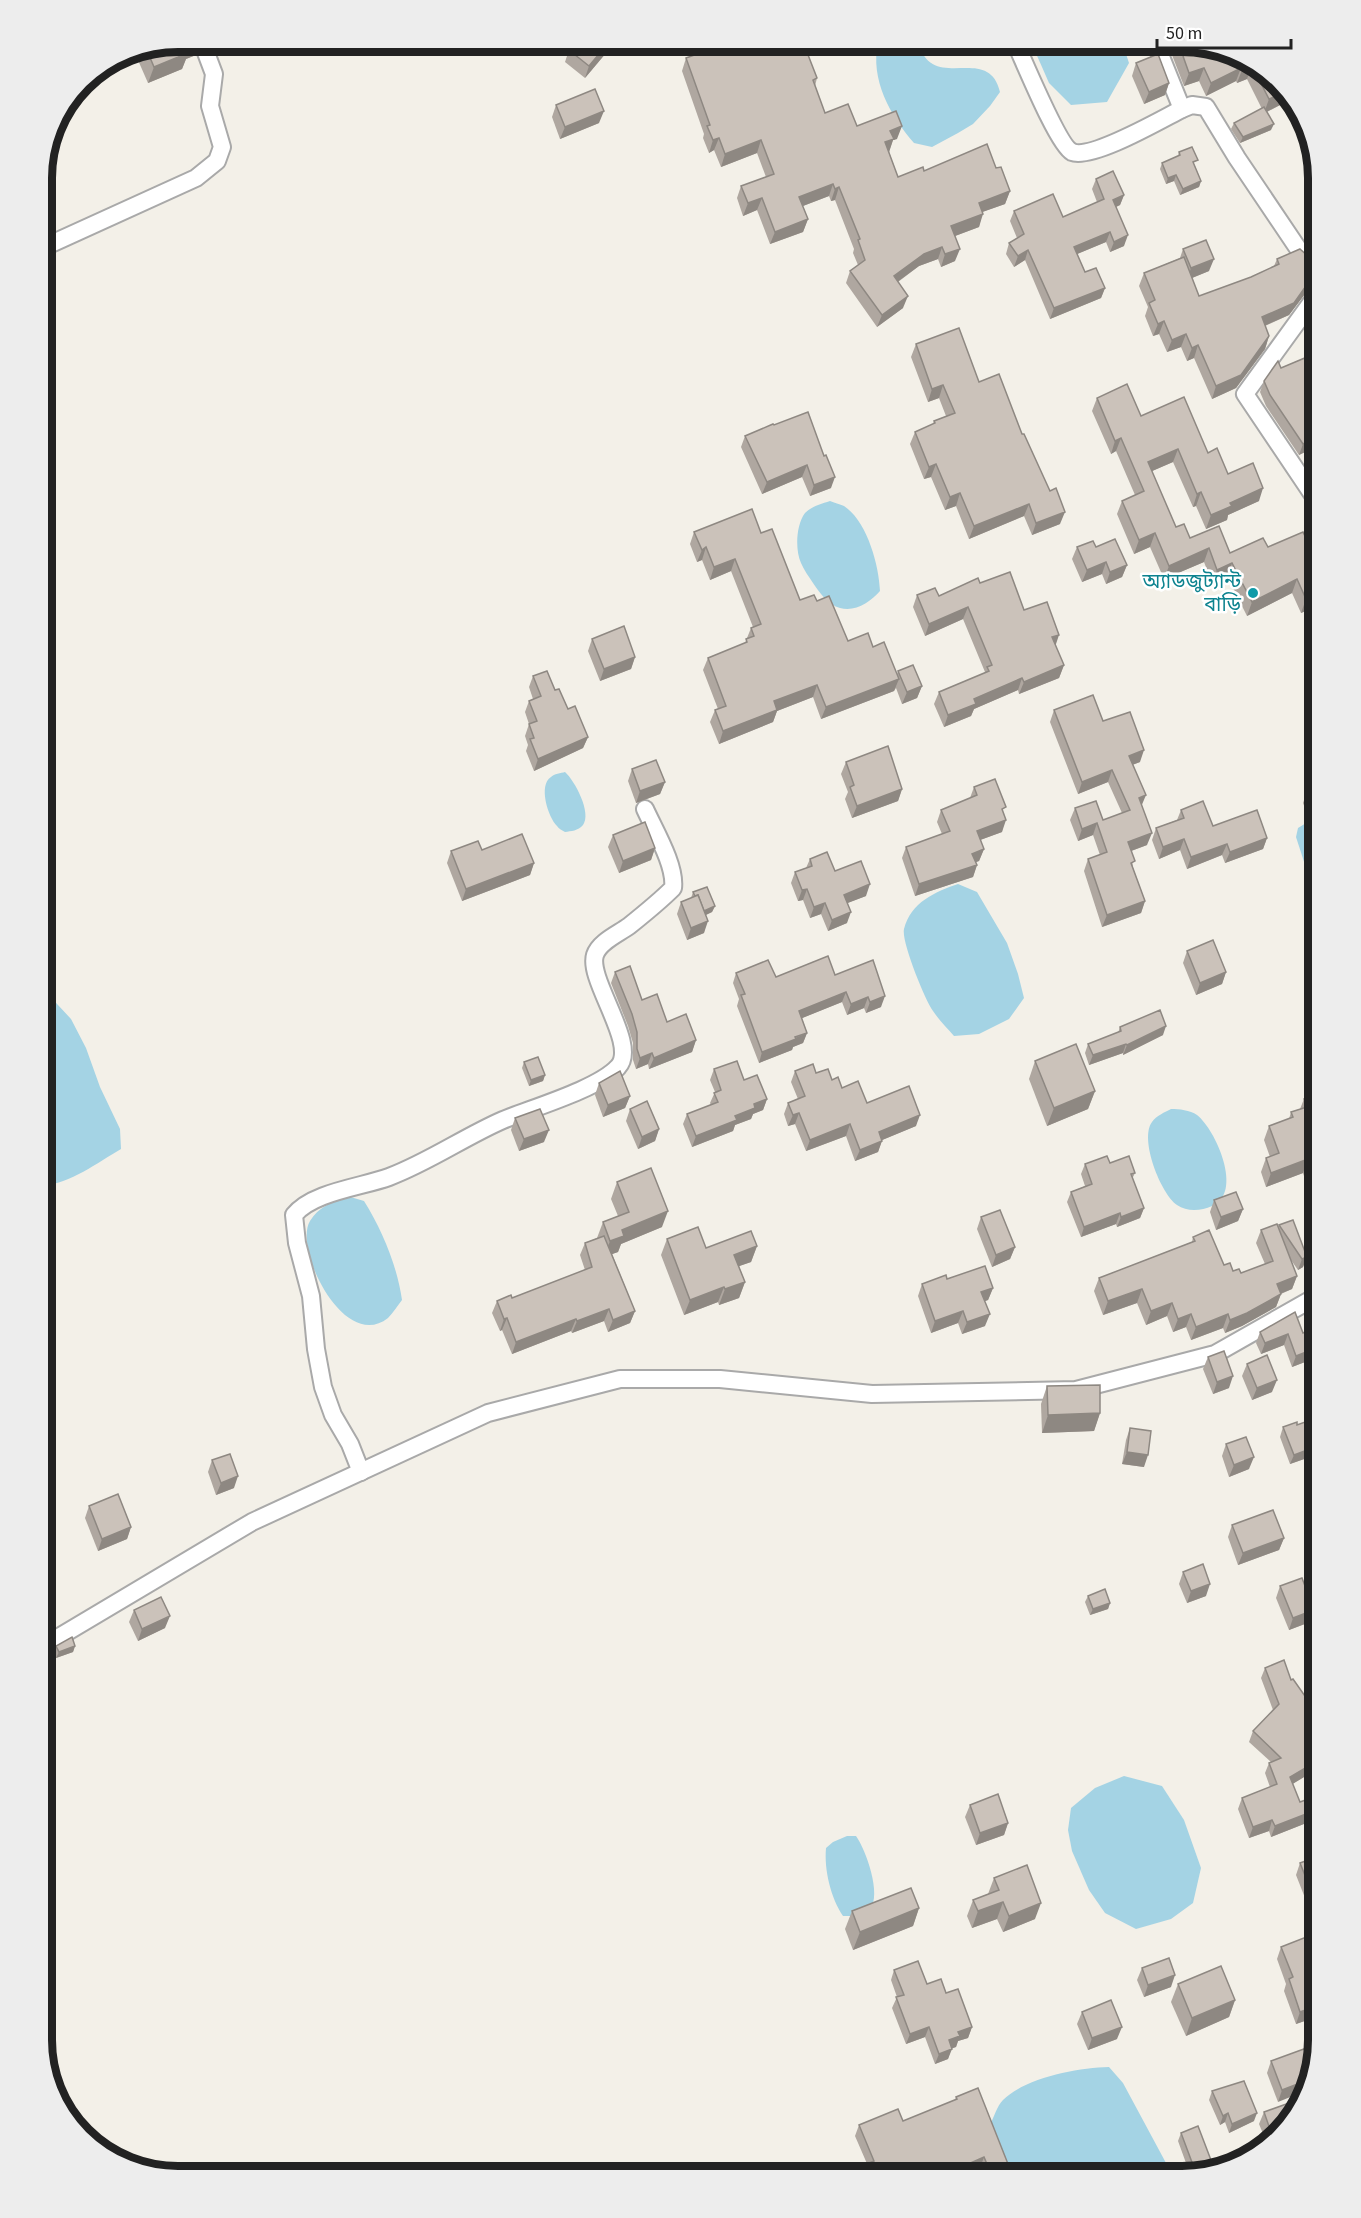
<svg xmlns="http://www.w3.org/2000/svg" width="1361" height="2218" viewBox="0 0 1361 2218" font-family="'Source Sans 3','Noto Sans Bengali',sans-serif">
  <style>
    .water { fill: #a4d3e4 }
    .lines { fill: none; stroke-linecap: round; stroke-linejoin: round }
    .street-casing { stroke: #a9a9a9; stroke-width: 20 }
    .street { stroke: #fff; stroke-width: 16 }
    .wall { fill: #afa7a0 }
    .shaded-wall { fill: #8e8882 }
    .building { fill: #cbc2ba; stroke: #8e8882; stroke-width: 1.5 }
    .culture-dot { fill: #0f9aa8; stroke: #fff; stroke-width: 2 }
    .labels { text-anchor: middle; dominant-baseline: central; stroke-width: 5; stroke-linejoin: round; paint-order: stroke }
    .culture-label { font-size: 20px; fill: #0d838f; stroke: #fff; text-anchor: end }
    .rim { fill: none; stroke: #222; stroke-width: 8 }
  </style>
  <rect width="100%" height="100%" fill="#f3f0e8"/>
  <!-- water -->
  <g class="water">
    <path d="M878,42H918C932,95 988,42 1000,92L990,106L973,124L958,133L932,147L914,143C890,115 870,80 878,42Z"/>
    <path d="M1031,42H1122L1129,63L1107,102L1071,105L1049,83Z"/>
    <path d="M830,501C834,503 840,504 844,506C867,521 879,565 880,591C870,602 856,612 840,608C828,605 819,592 813,583C809,577 804,570 801,563C795,550 796,525 805,513C812,506 821,504 830,501Z"/>
    <path d="M565,772C575,781 592,813 583,825C578,831 571,831 565,832C562,830 559,829 557,826C548,817 538,785 551,777C554,774 561,773 565,772Z"/>
    <path d="M1319,815V908L1296,837L1298,828Z"/>
    <path d="M958,884L977,892L1007,943L1018,974L1024,998L1009,1019L979,1034L954,1036C947,1028 939,1020 933,1011C925,1000 901,941 904,929C911,902 935,892 958,884Z"/>
    <path d="M45,991L71,1019L86,1048L100,1087L120,1129L121,1149C97,1163 71,1183 42,1186V992Z"/>
    <path d="M1171,1109C1179,1109 1190,1110 1197,1115C1216,1130 1244,1193 1212,1206C1201,1211 1187,1212 1177,1205C1161,1194 1139,1139 1152,1122C1156,1116 1165,1112 1171,1109Z"/>
    <path d="M347,1196L364,1201C382,1230 397,1265 402,1300C398,1305 393,1313 388,1318C344,1353 293,1248 310,1221C318,1207 333,1202 347,1196Z"/>
    <path d="M1124,1776L1162,1786L1184,1820L1201,1868L1193,1903L1171,1919L1136,1929L1105,1913L1089,1890L1072,1851L1068,1830L1071,1808L1095,1788Z"/>
    <path d="M847,1836H856C866,1850 882,1895 870,1909C863,1917 853,1916 843,1916C831,1898 824,1870 826,1848L833,1842Z"/>
    <path d="M1109,2067L1123,2083L1173,2176H1005L990,2125C994,2117 997,2106 1003,2100C1027,2077 1077,2068 1109,2067Z"/>
  </g>
  <g class="lines">
    <defs>
      <g id="street">
        <path d="M1015,42C1024,61 1058,145 1072,152C1092,160 1162,119 1182,109L1192,105L1206,107L1237,158L1299,250L1313,265"/>
        <path d="M1155,42L1182,109"/>
        <path d="M42,248L196,178L217,161L222,147L210,106L214,74L202,42"/>
        <path d="M1319,504L1245,394L1319,292"/>
        <path d="M361,1472L350,1444L333,1415L323,1387L316,1349L311,1296L297,1243L294,1215C312,1192 362,1187 389,1177C429,1162 464,1137 503,1120C532,1108 598,1089 618,1067C639,1045 587,980 595,955C599,942 618,934 629,926C644,914 659,902 673,888C676,866 655,831 645,809"/>
        <path d="M42,1647L252,1522L488,1413L620,1379H720L872,1394L1076,1390L1215,1354L1319,1295"/>
      </g>
    </defs>
    <!-- street casing -->
    <use href="#street" class="street-casing"/>
    <!-- street -->
    <use href="#street" class="street"/>
  </g>
  <!-- wall -->
  <g class="wall">
    <path d="M178,42L196,55L186,59L182,69L148,83L134,51Z"/>
    <path d="M724,42H805L804,44L817,78L815,86L825,113L857,126L897,139L893,140L889,152L898,177L924,171L996,168L1010,191L1005,204L982,212L979,227L955,236V261L941,267L938,259L919,266L898,282L903,308L877,327L846,283L850,271L858,265L853,253L854,249L835,200L831,201L829,196L803,206L808,219L803,232L770,244L757,210L743,216L737,198L741,186L766,177L757,153L721,167L714,150L709,153L703,138L704,134L682,71L686,58L724,44Z"/>
    <path d="M1177,42H1192L1259,65L1282,104L1267,112L1271,130L1240,143L1231,129L1234,123L1262,109L1247,79L1237,83L1236,81L1206,96L1199,81L1184,86L1172,55Z"/>
    <path d="M569,50L606,53L585,78L565,62Z"/>
    <path d="M1136,63L1169,83L1165,95L1144,104L1132,76Z"/>
    <path d="M556,105L599,123L560,139L552,117Z"/>
    <path d="M1179,152L1195,166L1201,181L1199,187L1180,195L1174,181L1166,184L1160,169L1162,163L1178,156Z"/>
    <path d="M1096,179L1124,195L1120,205L1116,207L1124,246L1110,252L1106,242L1077,254L1085,272L1105,288L1101,298L1050,319L1025,260L1014,267L1006,254L1009,243L1017,238L1010,221L1014,211L1063,217L1097,202L1092,189Z"/>
    <path d="M1319,204V241L1317,242L1309,218L1313,206Z"/>
    <path d="M1183,249L1209,271L1192,278L1199,296L1251,277L1274,266L1277,259L1317,281L1311,286L1289,315L1265,326L1269,336L1265,349L1236,388L1212,399L1194,358L1187,361L1181,347L1167,352L1159,334L1153,336L1145,316L1148,307L1139,286L1144,273L1180,258Z"/>
    <path d="M1319,341V445L1299,455L1266,406L1260,392L1264,381L1281,368L1313,354V353L1317,342Z"/>
    <path d="M916,344L979,382L1022,434L1060,524L1032,535L1024,516L969,539L956,506L945,510L931,477L924,479L910,444L915,432L933,424L934,421L946,416L939,398L928,402L911,357Z"/>
    <path d="M1097,398L1141,416L1208,453L1228,474L1259,501L1228,515L1227,520L1206,529L1196,506L1193,507L1173,462L1152,471L1176,527L1190,538L1230,553L1268,547L1313,553L1319,551V605L1301,613L1292,593L1247,616L1227,576L1212,583L1204,562L1164,579L1150,547L1134,554L1117,514L1122,501L1135,495L1116,451L1111,454L1092,411Z"/>
    <path d="M774,425L831,488L810,496L802,477L762,494L741,447L745,436Z"/>
    <path d="M694,532L761,533L800,600L817,601L848,641L873,647L897,674L898,671L922,686L917,698L902,704L896,688L894,691L821,719L813,697L777,711L773,722L719,744L710,722L715,710L718,709L703,670L708,658L745,643L751,628L753,627L731,571L710,580L702,560L697,562L690,544Z"/>
    <path d="M1077,547H1096L1127,565L1122,577L1106,584L1102,574L1082,582L1072,559Z"/>
    <path d="M980,583L1024,610L1055,645L1064,665L1059,678L1019,694L1018,690L974,709L971,716L944,727L934,704L939,692L985,673V672L963,619L925,636L913,607L917,595L939,596Z"/>
    <path d="M592,639L635,657L631,669L600,681L588,651Z"/>
    <path d="M533,676L555,690L588,737L583,748L534,771L526,751L528,745L525,736L529,724L525,712L529,701L533,699L529,687Z"/>
    <path d="M1054,710L1103,721L1140,762L1132,765L1142,806L1147,845L1131,851L1133,868L1145,901L1141,913L1102,927L1084,871L1088,859L1100,855L1093,835L1078,841L1070,820L1075,808L1103,820L1122,813L1108,782L1078,794L1050,722Z"/>
    <path d="M846,762L902,789L898,801L852,818L845,799L848,792L841,774Z"/>
    <path d="M632,769L665,782L660,794L636,803L628,781Z"/>
    <path d="M974,787L1004,814L1002,832L980,840L984,849L979,861L976,862L977,865L973,877L915,896L902,858L906,847L942,834L937,822L941,810L970,798Z"/>
    <path d="M1319,787L1308,816L1303,803L1307,791Z"/>
    <path d="M1181,810L1213,826L1267,838L1263,849L1225,863L1222,855L1187,869L1180,850L1159,859L1152,840L1156,828L1177,820Z"/>
    <path d="M613,835L655,848L651,860L619,873L608,847Z"/>
    <path d="M482,850L534,863L530,875L462,901L447,863L451,851Z"/>
    <path d="M810,859L835,871L866,896L847,903V923L828,931L821,914L810,918L803,900L798,901L791,883L795,872L806,868Z"/>
    <path d="M693,892L715,906L712,912L706,915L704,933L687,940L677,914L681,902L691,898Z"/>
    <path d="M1187,951L1226,972L1222,984L1196,995L1183,963Z"/>
    <path d="M615,972L642,1000L667,1022L696,1040L692,1052L649,1069L648,1064L636,1069L633,1060V1043L628,1026L611,983Z"/>
    <path d="M736,973L776,977L835,975L881,1007L866,1013L864,1008L847,1015L842,1002L802,1018L807,1033L803,1043L793,1047L792,1050L759,1063L737,1006L739,999L733,983Z"/>
    <path d="M1120,1027L1163,1035L1123,1055V1053L1089,1065L1085,1053L1088,1044L1118,1033Z"/>
    <path d="M1035,1061L1095,1091L1088,1109L1047,1126L1029,1079Z"/>
    <path d="M524,1062L545,1075L543,1081L529,1086L522,1068Z"/>
    <path d="M714,1069L744,1080L767,1099L763,1110L753,1114L751,1119L735,1125L733,1131L692,1147L683,1124L687,1114L711,1105L710,1103L715,1092L710,1080Z"/>
    <path d="M795,1071L816,1073L832,1080L842,1088L867,1103L916,1126L882,1140L878,1152L855,1161L846,1136L806,1151L795,1124L788,1126L784,1114L788,1103L798,1099L791,1082Z"/>
    <path d="M599,1083L630,1096L625,1108L603,1117L595,1095Z"/>
    <path d="M1319,1093V1184L1308,1188L1303,1173L1266,1187L1261,1172L1266,1158L1270,1157L1264,1140L1269,1126L1289,1119L1291,1112L1300,1109L1304,1099Z"/>
    <path d="M630,1109L659,1129L655,1141L638,1149L626,1121Z"/>
    <path d="M515,1118L544,1142L519,1151L511,1130Z"/>
    <path d="M1110,1163L1135,1173L1132,1179L1144,1208L1140,1218L1117,1227L1116,1224L1081,1237L1067,1202L1071,1192L1085,1186L1081,1174L1085,1164Z"/>
    <path d="M617,1182L662,1227L621,1244L618,1252L612,1254L635,1311L630,1323L608,1332L604,1321L572,1333L571,1331L512,1354L502,1330L500,1331L492,1313L497,1301L512,1298L585,1270L580,1255L585,1243L597,1238L603,1222L618,1216L611,1199Z"/>
    <path d="M1214,1200L1243,1209L1238,1221L1216,1230L1210,1212Z"/>
    <path d="M981,1217L1015,1247L1010,1259L992,1267L977,1229Z"/>
    <path d="M1279,1225L1307,1257L1303,1267L1298,1270L1291,1260L1297,1276L1292,1289L1281,1294L1276,1307L1242,1326L1225,1333L1223,1328L1191,1340L1186,1327L1173,1332L1167,1316L1146,1325L1137,1303L1103,1315L1094,1291L1099,1278L1192,1242L1193,1237L1224,1265L1233,1271L1241,1273L1265,1264L1256,1243L1261,1230L1278,1226Z"/>
    <path d="M667,1239L706,1248L757,1246L751,1262L739,1266L745,1282L739,1298L719,1305L718,1302L684,1315L661,1255Z"/>
    <path d="M947,1279L993,1288L988,1300L985,1301V1326L962,1334L958,1323L931,1333L918,1296L922,1284Z"/>
    <path d="M1260,1332L1319,1338L1318,1357L1292,1367L1284,1345L1261,1354L1256,1343Z"/>
    <path d="M1208,1357L1229,1388L1213,1394L1203,1369Z"/>
    <path d="M1247,1364L1272,1392L1252,1400L1242,1376Z"/>
    <path d="M1047,1386L1100,1413L1094,1431L1042,1433L1041,1404Z"/>
    <path d="M1319,1417V1466L1311,1469L1307,1458L1290,1464L1280,1437L1283,1427L1297,1425Z"/>
    <path d="M1130,1428L1144,1467L1122,1464L1126,1440Z"/>
    <path d="M1226,1444L1249,1469L1229,1477L1222,1456Z"/>
    <path d="M212,1460L234,1488L216,1495L208,1472Z"/>
    <path d="M89,1506L131,1527L127,1539L98,1551L85,1518Z"/>
    <path d="M1232,1525L1284,1538L1279,1550L1238,1565L1228,1537Z"/>
    <path d="M1319,1548V1586L1310,1562L1314,1550Z"/>
    <path d="M1183,1572L1206,1596L1187,1603L1179,1584Z"/>
    <path d="M1280,1586L1314,1610L1310,1622L1289,1630L1276,1598Z"/>
    <path d="M1088,1596L1110,1603L1108,1609L1090,1615L1085,1602Z"/>
    <path d="M134,1610L165,1628L138,1641L129,1622Z"/>
    <path d="M56,1646H75L73,1652L56,1658L54,1652Z"/>
    <path d="M1265,1668L1319,1768L1292,1784L1300,1802L1319,1795V1818L1271,1837L1269,1831L1249,1838L1238,1809L1242,1798L1270,1787L1265,1773L1269,1763L1271,1762L1249,1742L1253,1731L1273,1710L1261,1678Z"/>
    <path d="M970,1805L1008,1823L1004,1835L976,1845L965,1817Z"/>
    <path d="M1319,1857V1922L1313,1924L1306,1906L1307,1903L1296,1875L1300,1863Z"/>
    <path d="M994,1878L1035,1919L1003,1932L997,1919L972,1928L967,1916L973,1900L988,1894Z"/>
    <path d="M919,1908L913,1926L853,1950L845,1929L852,1911Z"/>
    <path d="M1319,1932V2016L1296,2024L1284,1991L1286,1984L1277,1959L1281,1947Z"/>
    <path d="M1142,1968L1171,1987L1144,1997L1137,1980Z"/>
    <path d="M894,1970L946,1993L972,2027L968,2038L958,2041L956,2047L951,2048L948,2059L935,2064L925,2037L906,2044L892,2008L897,1997L891,1980Z"/>
    <path d="M1178,1984L1235,2000L1229,2017L1186,2036L1171,2002Z"/>
    <path d="M1082,2012L1117,2039L1088,2050L1077,2024Z"/>
    <path d="M1312,2046L1278,2102L1267,2073L1271,2061Z"/>
    <path d="M1212,2091L1254,2121L1229,2133L1225,2122L1220,2125L1209,2100Z"/>
    <path d="M956,2097L1010,2169L1007,2176H984L980,2168L961,2176H866L865,2173L868,2166L855,2136L859,2125L903,2121L955,2100Z"/>
    <path d="M1264,2112H1296L1266,2141L1259,2124Z"/>
    <path d="M1181,2133L1214,2168L1235,2164L1190,2174L1178,2141Z"/>
  </g>
  <!-- shaded-wall -->
  <g class="shaded-wall">
    <path d="M194,42H200L196,55L186,59L182,69L148,83L154,67L185,46Z"/>
    <path d="M609,42L606,53L585,78L589,66Z"/>
    <path d="M1252,66L1247,79L1237,83L1242,70Z"/>
    <path d="M1204,68L1199,81L1184,86L1189,73Z"/>
    <path d="M1241,68L1236,81L1206,96L1211,83Z"/>
    <path d="M1169,83L1165,95L1144,104L1149,92Z"/>
    <path d="M1283,93L1285,95L1282,104L1264,113L1269,99Z"/>
    <path d="M604,111L599,123L560,139L565,127Z"/>
    <path d="M1274,124L1271,130L1240,143L1243,137Z"/>
    <path d="M902,126L897,139L893,140L889,152L881,155L890,131Z"/>
    <path d="M719,138L714,150L709,153L713,140Z"/>
    <path d="M761,140L757,153L721,167L725,154Z"/>
    <path d="M1176,175L1174,181L1166,184L1168,178Z"/>
    <path d="M1201,181L1199,187L1180,195L1183,189Z"/>
    <path d="M833,184L829,196L795,209L799,197Z"/>
    <path d="M839,187L835,200L831,201L835,189Z"/>
    <path d="M1010,191L1005,204L974,215L979,203Z"/>
    <path d="M1124,195L1120,205L1109,210L1113,200Z"/>
    <path d="M762,198L757,210L743,216L748,203Z"/>
    <path d="M983,214L979,227L947,239L951,226Z"/>
    <path d="M808,219L803,232L770,244L775,232Z"/>
    <path d="M1110,232L1106,242L1070,257L1074,247Z"/>
    <path d="M1128,235L1124,246L1110,252L1114,242Z"/>
    <path d="M942,247L938,259L919,266L889,288L894,276L924,254Z"/>
    <path d="M960,249L955,261L941,267L945,254Z"/>
    <path d="M1028,250L1025,260L1014,267L1018,256Z"/>
    <path d="M1214,259L1209,271L1187,280L1191,268Z"/>
    <path d="M1319,270V275L1317,281L1311,286L1289,315L1257,329L1262,317Z"/>
    <path d="M1105,288L1101,298L1050,319L1054,308Z"/>
    <path d="M908,296L903,308L877,327L882,315Z"/>
    <path d="M1164,321L1159,334L1153,336L1158,324Z"/>
    <path d="M1186,334L1181,347L1167,352L1172,340Z"/>
    <path d="M1269,336L1265,349L1236,388L1212,399L1216,386Z"/>
    <path d="M1198,345L1194,358L1187,361L1192,348Z"/>
    <path d="M943,385L939,398L928,402L932,389Z"/>
    <path d="M1319,435V445L1299,455L1303,444Z"/>
    <path d="M1121,438L1116,451L1111,454L1115,441Z"/>
    <path d="M1178,449L1173,462L1143,475L1148,462Z"/>
    <path d="M936,464L931,477L924,479L929,467Z"/>
    <path d="M807,465L802,477L762,494L767,482Z"/>
    <path d="M835,477L831,488L810,496L814,485Z"/>
    <path d="M1263,488L1259,501L1228,515L1227,520L1206,529L1211,515L1230,503Z"/>
    <path d="M1201,492L1196,506L1193,507L1197,494Z"/>
    <path d="M960,493L956,506L945,510L950,497Z"/>
    <path d="M1029,504L1024,516L969,539L974,526Z"/>
    <path d="M1065,512L1060,524L1032,535L1036,523Z"/>
    <path d="M1155,533L1150,547L1134,554L1139,540Z"/>
    <path d="M706,547L702,560L697,562L702,550Z"/>
    <path d="M1209,548L1204,562L1164,579L1169,566Z"/>
    <path d="M735,559L731,571L710,580L714,567Z"/>
    <path d="M1106,562L1102,574L1082,582L1087,570Z"/>
    <path d="M1232,563L1227,576L1212,583L1217,570Z"/>
    <path d="M1127,565L1122,577L1106,584L1110,572Z"/>
    <path d="M1297,579L1292,593L1247,616L1252,602Z"/>
    <path d="M1319,593V605L1301,613L1306,599Z"/>
    <path d="M968,607L963,619L925,636L929,624Z"/>
    <path d="M1059,635L1055,647L1052,637Z"/>
    <path d="M635,657L631,669L600,681L604,669Z"/>
    <path d="M1064,665L1059,678L1019,694L1024,682Z"/>
    <path d="M1022,678L1018,690L974,709L971,716L944,727L948,715L974,699Z"/>
    <path d="M899,679L894,691L821,719L826,707Z"/>
    <path d="M817,685L813,697L777,711L773,722L719,744L723,731L774,701Z"/>
    <path d="M922,686L917,698L902,704L907,692Z"/>
    <path d="M588,737L583,748L534,771L538,759Z"/>
    <path d="M1144,750L1140,762L1124,768L1129,756Z"/>
    <path d="M1112,770L1108,782L1078,794L1082,782Z"/>
    <path d="M665,782L660,794L636,803L640,791Z"/>
    <path d="M902,789L898,801L852,818L857,806Z"/>
    <path d="M1146,795L1141,807L1139,798Z"/>
    <path d="M1319,802V812L1308,816L1312,804Z"/>
    <path d="M1006,820L1002,832L972,843L977,831Z"/>
    <path d="M1097,823L1093,835L1078,841L1082,829Z"/>
    <path d="M1152,833L1147,845L1123,854L1128,842Z"/>
    <path d="M1267,838L1263,849L1225,863L1230,852Z"/>
    <path d="M1184,839L1180,850L1159,859L1163,847Z"/>
    <path d="M1227,844L1222,855L1187,869L1191,857Z"/>
    <path d="M655,848L651,860L619,873L623,861Z"/>
    <path d="M984,849L979,861L968,865L972,854Z"/>
    <path d="M534,863L530,875L462,901L466,889Z"/>
    <path d="M977,865L973,877L915,896L919,884Z"/>
    <path d="M870,884L866,896L840,906L844,895Z"/>
    <path d="M807,889L803,900L798,901L802,890Z"/>
    <path d="M1145,901L1141,913L1102,927L1107,915Z"/>
    <path d="M825,903L821,914L810,918L814,907Z"/>
    <path d="M715,906L712,912L699,918L701,912Z"/>
    <path d="M851,912L847,923L828,931L832,920Z"/>
    <path d="M708,921L704,933L687,940L691,928Z"/>
    <path d="M1226,972L1222,984L1196,995L1200,983Z"/>
    <path d="M846,992L842,1002L795,1021L799,1011Z"/>
    <path d="M885,996L881,1007L866,1013L870,1002Z"/>
    <path d="M868,997L864,1008L847,1015L851,1004Z"/>
    <path d="M1166,1026L1163,1035L1123,1055L1127,1045Z"/>
    <path d="M807,1033L803,1043L793,1047L792,1050L759,1063L762,1052Z"/>
    <path d="M696,1040L692,1052L649,1069L654,1058Z"/>
    <path d="M1126,1044L1123,1053L1089,1065L1093,1055Z"/>
    <path d="M652,1053L648,1064L636,1069L640,1058Z"/>
    <path d="M545,1075L543,1081L529,1086L531,1080Z"/>
    <path d="M1095,1091L1088,1109L1047,1126L1054,1108Z"/>
    <path d="M630,1096L625,1108L603,1117L608,1105Z"/>
    <path d="M767,1099L763,1110L753,1114L751,1119L735,1125L733,1131L692,1147L696,1136L735,1116L754,1104Z"/>
    <path d="M799,1113L795,1124L788,1126L793,1115Z"/>
    <path d="M920,1115L916,1126L875,1143L879,1132Z"/>
    <path d="M850,1124L846,1136L806,1151L810,1140Z"/>
    <path d="M659,1129L655,1141L638,1149L642,1137Z"/>
    <path d="M549,1130L544,1142L519,1151L524,1139Z"/>
    <path d="M882,1141L878,1152L855,1161L860,1150Z"/>
    <path d="M1308,1159L1303,1173L1266,1187L1271,1173Z"/>
    <path d="M1319,1172V1184L1308,1188L1313,1174Z"/>
    <path d="M1144,1208L1140,1218L1117,1227L1121,1217Z"/>
    <path d="M1243,1209L1238,1221L1216,1230L1221,1217Z"/>
    <path d="M668,1211L662,1227L621,1244L618,1252L604,1257L610,1241L622,1230Z"/>
    <path d="M1120,1213L1116,1224L1081,1237L1084,1227Z"/>
    <path d="M757,1246L751,1262L728,1270L734,1255Z"/>
    <path d="M1015,1247L1010,1259L992,1267L996,1255Z"/>
    <path d="M1307,1257L1303,1267L1298,1270L1302,1259Z"/>
    <path d="M1297,1276L1292,1289L1272,1297L1277,1284Z"/>
    <path d="M745,1282L739,1298L719,1305L725,1289Z"/>
    <path d="M724,1287L718,1302L684,1315L690,1300Z"/>
    <path d="M993,1288L988,1300L977,1304L981,1292Z"/>
    <path d="M1142,1289L1137,1303L1103,1315L1108,1301Z"/>
    <path d="M1281,1294L1276,1307L1242,1326L1225,1333L1230,1320Z"/>
    <path d="M1172,1303L1167,1316L1146,1325L1151,1311Z"/>
    <path d="M609,1309L604,1321L572,1333L577,1321Z"/>
    <path d="M635,1311L630,1323L608,1332L613,1320Z"/>
    <path d="M963,1311L958,1323L931,1333L935,1321Z"/>
    <path d="M990,1314L985,1326L962,1334L967,1322Z"/>
    <path d="M1191,1314L1186,1327L1173,1332L1178,1319Z"/>
    <path d="M1228,1314L1223,1328L1191,1340L1196,1327Z"/>
    <path d="M507,1318L502,1330L500,1331L504,1319Z"/>
    <path d="M576,1319L571,1331L512,1354L516,1342Z"/>
    <path d="M1288,1334L1284,1345L1261,1354L1265,1343Z"/>
    <path d="M1319,1347L1318,1357L1292,1367L1296,1356Z"/>
    <path d="M1233,1376L1229,1388L1213,1394L1217,1382Z"/>
    <path d="M1277,1380L1272,1392L1252,1400L1257,1388Z"/>
    <path d="M1100,1413L1094,1431L1042,1433L1048,1415Z"/>
    <path d="M1310,1449L1307,1458L1290,1464L1294,1455Z"/>
    <path d="M1127,1452L1148,1455L1144,1467L1122,1464Z"/>
    <path d="M1254,1457L1249,1469L1229,1477L1234,1465Z"/>
    <path d="M1319,1457V1466L1311,1469L1314,1459Z"/>
    <path d="M238,1476L234,1488L216,1495L221,1483Z"/>
    <path d="M131,1527L127,1539L98,1551L102,1539Z"/>
    <path d="M1284,1538L1279,1550L1238,1565L1243,1553Z"/>
    <path d="M1210,1584L1206,1596L1187,1603L1191,1591Z"/>
    <path d="M1110,1603L1108,1609L1090,1615L1093,1609Z"/>
    <path d="M1314,1610L1310,1622L1289,1630L1293,1618Z"/>
    <path d="M170,1616L165,1628L138,1641L142,1629Z"/>
    <path d="M75,1646L73,1652L56,1658L59,1652Z"/>
    <path d="M1319,1760V1768L1286,1788L1290,1777Z"/>
    <path d="M1319,1809V1818L1271,1837L1275,1826Z"/>
    <path d="M1272,1820L1269,1831L1249,1838L1253,1827Z"/>
    <path d="M1008,1823L1004,1835L976,1845L980,1833Z"/>
    <path d="M1003,1902L997,1919L972,1928L978,1911Z"/>
    <path d="M1041,1903L1035,1919L1003,1932L1009,1916Z"/>
    <path d="M919,1908L913,1926L853,1950L860,1932Z"/>
    <path d="M1317,1912H1319V1922L1313,1924Z"/>
    <path d="M1175,1975L1171,1987L1144,1997L1148,1985Z"/>
    <path d="M1235,2000L1229,2017L1186,2036L1192,2018Z"/>
    <path d="M1319,2005V2016L1296,2024L1300,2012Z"/>
    <path d="M929,2027L925,2037L906,2044L910,2034Z"/>
    <path d="M972,2027L968,2038L958,2041L956,2047L945,2051L949,2040L958,2032Z"/>
    <path d="M1122,2027L1117,2039L1088,2050L1092,2038Z"/>
    <path d="M952,2049L948,2059L935,2064L939,2054Z"/>
    <path d="M1308,2080L1305,2091L1278,2102L1282,2090Z"/>
    <path d="M1228,2113L1225,2122L1220,2125L1223,2116Z"/>
    <path d="M1257,2113L1254,2121L1229,2133L1232,2124Z"/>
    <path d="M984,2157L980,2168L961,2176H950L957,2169Z"/>
    <path d="M1010,2169L1007,2176H993Z"/>
    <path d="M905,2170L903,2176H892Z"/>
    <path d="M943,2171L942,2176H930Z"/>
  </g>
  <!-- building -->
  <g class="building">
    <path d="M178,42H194L185,46L188,53L154,67L146,48Z"/>
    <path d="M576,42H609L589,66L569,50Z"/>
    <path d="M728,42H803L817,78L813,80L825,113L848,104L857,126L896,111L902,126L890,131L894,139L885,142L898,177L923,167L924,171L987,144L996,168L1001,167L1010,191L979,203L983,214L951,226L960,249L945,254L942,247L924,254L894,276L908,296L882,315L850,271L865,260L858,240L860,239L839,187L835,189L833,184L799,197L808,219L775,232L762,198L748,203L741,186L774,174L761,140L725,154L719,138L713,140L707,126L710,125L686,58L728,43Z"/>
    <path d="M1178,42H1192L1259,65L1283,93L1269,99L1252,66L1242,70L1241,68L1211,83L1204,68L1189,73Z"/>
    <path d="M1158,54L1169,83L1149,92L1136,63Z"/>
    <path d="M595,89L604,111L565,127L556,105Z"/>
    <path d="M1264,107L1274,124L1243,137L1234,123Z"/>
    <path d="M1192,147L1198,160L1193,162L1201,181L1183,189L1176,175L1168,178L1162,163L1180,155L1179,152Z"/>
    <path d="M1113,171L1124,195L1113,200L1128,235L1114,242L1110,232L1074,247L1085,272L1096,268L1105,288L1054,308L1028,250L1018,256L1009,243L1024,234L1014,211L1053,194L1063,217L1104,199L1096,179Z"/>
    <path d="M1319,204V222L1313,206Z"/>
    <path d="M1206,240L1214,259L1191,268L1183,249Z"/>
    <path d="M1300,249L1319,266V270L1315,273L1294,303L1262,317L1269,336L1241,375L1216,386L1198,345L1192,348L1186,334L1172,340L1164,321L1158,324L1149,303L1155,300L1144,273L1184,257L1199,296L1251,277L1279,264L1277,259Z"/>
    <path d="M959,328L979,382L999,374L1022,434H1024L1050,491L1056,488L1065,512L1036,523L1029,504L974,526L960,493L950,497L936,464L929,467L915,432L935,423L934,421L955,413L943,385L932,389L916,344Z"/>
    <path d="M1319,352V436L1303,444L1270,395L1264,381L1278,361L1281,368Z"/>
    <path d="M1127,384L1141,416L1184,397L1208,453L1217,448L1228,474L1253,463L1263,488L1230,503L1232,506L1211,515L1201,492L1197,494L1178,449L1148,462L1176,527L1184,524L1190,538L1219,526L1230,553L1263,538L1268,547L1303,532L1313,553L1319,551V593L1306,599L1297,579L1252,602L1232,563L1217,570L1209,548L1169,566L1155,533L1139,540L1122,501L1144,491L1121,438L1115,441L1097,398Z"/>
    <path d="M808,412L824,456L826,455L835,477L814,485L807,465L767,482L745,436L773,424L774,425Z"/>
    <path d="M752,509L761,533L772,529L800,600L814,595L817,601L829,596L848,641L868,633L873,647L884,642L899,679L826,707L817,685L774,701L777,710L723,731L715,710L726,706L708,658L747,642L746,639L754,636L751,628L761,624L735,559L714,567L706,547L702,550L694,532Z"/>
    <path d="M1115,539L1127,565L1110,572L1106,562L1087,570L1077,547L1093,541L1096,547Z"/>
    <path d="M1010,572L1024,610L1047,602L1059,635L1052,637L1064,665L1024,682L1022,678L974,699L976,704L948,715L939,692L989,671L987,667L992,665L968,607L929,624L917,595L935,588L939,596L978,578L980,583Z"/>
    <path d="M624,626L635,657L604,669L592,639Z"/>
    <path d="M913,665L922,686L907,692L898,671Z"/>
    <path d="M547,671L555,690L559,689L568,709L575,706L588,737L538,759L530,739L534,738L529,724L537,721L529,701L541,696L533,676Z"/>
    <path d="M1093,695L1103,721L1130,712L1144,750L1129,756L1146,795L1139,798L1152,833L1128,842L1135,861L1131,863L1145,901L1107,915L1088,859L1107,852L1097,823L1082,829L1075,808L1096,801L1103,820L1130,810L1112,770L1082,782L1054,710Z"/>
    <path d="M888,746L902,789L857,806L850,787L854,785L846,762Z"/>
    <path d="M656,760L665,782L640,791L632,769Z"/>
    <path d="M995,779L1006,807L1002,809L1006,820L977,831L984,849L972,854L977,865L919,884L906,847L950,831L941,810L977,795L974,787Z"/>
    <path d="M1319,787V802L1312,804L1307,791Z"/>
    <path d="M1203,801L1213,826L1257,810L1267,838L1230,852L1227,844L1191,857L1184,839L1163,847L1156,828L1184,818L1181,810Z"/>
    <path d="M645,822L655,848L623,861L613,835Z"/>
    <path d="M522,834L534,863L466,889L451,851L478,841L482,850Z"/>
    <path d="M827,852L835,871L861,861L870,884L844,895L851,912L832,920L825,903L814,907L807,889L802,890L795,872L812,866L810,859Z"/>
    <path d="M707,887L715,906L704,911L698,895L695,896L693,892Z"/>
    <path d="M698,895L708,921L691,928L681,902Z"/>
    <path d="M1213,940L1226,972L1200,983L1187,951Z"/>
    <path d="M828,956L835,975L873,960L885,996L870,1002L868,997L851,1004L846,992L799,1011L807,1033L795,1037L796,1039L762,1052L741,995L745,994L736,973L768,960L776,977Z"/>
    <path d="M630,966L642,1000L657,994L667,1022L686,1014L696,1040L654,1058L652,1053L640,1058L637,1049V1032L632,1014L615,972Z"/>
    <path d="M1160,1010L1166,1026L1127,1045L1126,1044L1093,1055L1088,1044L1121,1031L1120,1027Z"/>
    <path d="M1076,1044L1095,1091L1054,1108L1035,1061Z"/>
    <path d="M538,1057L545,1075L531,1080L524,1062Z"/>
    <path d="M737,1061L744,1080L757,1075L767,1099L754,1104L755,1108L735,1116L737,1120L696,1136L687,1114L718,1102L714,1093L721,1090L714,1069Z"/>
    <path d="M813,1064L816,1073L828,1069L832,1080L838,1077L842,1088L858,1081L867,1103L909,1086L920,1115L879,1132L882,1141L860,1150L850,1124L810,1140L799,1113L793,1115L788,1103L805,1096L795,1071Z"/>
    <path d="M620,1071L630,1096L608,1105L599,1083Z"/>
    <path d="M1319,1093V1172L1313,1174L1308,1159L1271,1173L1266,1158L1279,1153L1269,1126L1293,1117L1291,1112L1307,1107L1304,1099Z"/>
    <path d="M647,1101L659,1129L642,1137L630,1109Z"/>
    <path d="M540,1109L549,1130L524,1139L515,1118Z"/>
    <path d="M1107,1156L1110,1163L1129,1156L1135,1173L1131,1174L1144,1208L1121,1217L1120,1213L1084,1227L1071,1192L1092,1184L1085,1164Z"/>
    <path d="M651,1168L668,1211L622,1230L624,1236L610,1241L603,1222L629,1212L617,1182Z"/>
    <path d="M1236,1192L1243,1209L1221,1217L1214,1200Z"/>
    <path d="M1000,1210L1015,1247L996,1255L981,1217Z"/>
    <path d="M1293,1220L1307,1257L1302,1259L1279,1225Z"/>
    <path d="M1277,1224L1297,1276L1277,1284L1281,1294L1247,1313L1230,1320L1228,1314L1196,1327L1191,1314L1178,1319L1172,1303L1151,1311L1142,1289L1108,1301L1099,1278L1195,1241L1193,1237L1209,1230L1224,1265L1230,1263L1233,1271L1239,1269L1241,1273L1273,1261L1261,1230Z"/>
    <path d="M698,1227L706,1248L751,1231L757,1246L734,1255L745,1282L725,1289L724,1287L690,1300L667,1239Z"/>
    <path d="M604,1236L635,1311L613,1320L609,1309L577,1321L576,1319L516,1342L507,1318L504,1319L497,1301L511,1295L512,1298L592,1267L585,1243Z"/>
    <path d="M985,1266L993,1288L981,1292L990,1314L967,1322L963,1311L935,1321L922,1284L946,1275L947,1279Z"/>
    <path d="M1295,1312L1303,1333L1315,1328L1319,1338V1347L1296,1356L1288,1334L1265,1343L1260,1332Z"/>
    <path d="M1224,1351L1233,1376L1217,1382L1208,1357Z"/>
    <path d="M1267,1355L1277,1380L1257,1388L1247,1364Z"/>
    <path d="M1100,1385V1413L1048,1415L1047,1386Z"/>
    <path d="M1319,1417V1457L1314,1459L1310,1449L1294,1455L1283,1427L1297,1422V1425Z"/>
    <path d="M1130,1428L1151,1431L1148,1455L1127,1452Z"/>
    <path d="M1246,1437L1254,1457L1234,1465L1226,1444Z"/>
    <path d="M230,1454L238,1476L221,1483L212,1460Z"/>
    <path d="M118,1494L131,1527L102,1539L89,1506Z"/>
    <path d="M1273,1510L1284,1538L1243,1553L1232,1525Z"/>
    <path d="M1319,1548V1562L1314,1550Z"/>
    <path d="M1203,1564L1210,1584L1191,1591L1183,1572Z"/>
    <path d="M1302,1578L1314,1610L1293,1618L1280,1586Z"/>
    <path d="M1105,1589L1110,1603L1093,1609L1088,1596Z"/>
    <path d="M161,1597L170,1616L142,1629L134,1610Z"/>
    <path d="M72,1637L75,1646L59,1652L56,1646Z"/>
    <path d="M1284,1660L1291,1680L1293,1679L1319,1716V1760L1290,1777L1300,1802L1319,1795V1809L1275,1826L1272,1820L1253,1827L1242,1798L1277,1784L1269,1763L1281,1758L1253,1731L1279,1704L1265,1668Z"/>
    <path d="M998,1794L1008,1823L980,1833L970,1805Z"/>
    <path d="M1319,1856V1912H1317L1310,1894L1312,1893L1300,1863Z"/>
    <path d="M1027,1865L1041,1903L1009,1916L1003,1902L978,1911L973,1900L999,1890L994,1878Z"/>
    <path d="M911,1888L919,1908L860,1932L852,1911Z"/>
    <path d="M1319,1932V2005L1300,2012L1289,1979L1293,1977L1281,1947Z"/>
    <path d="M1169,1958L1175,1975L1148,1985L1142,1968Z"/>
    <path d="M918,1961L927,1984L941,1979L946,1993L958,1989L972,2027L958,2032L960,2036L949,2040L952,2049L939,2054L929,2027L910,2034L896,1997L904,1995L894,1970Z"/>
    <path d="M1221,1966L1235,2000L1192,2018L1178,1984Z"/>
    <path d="M1111,2000L1122,2027L1092,2038L1082,2012Z"/>
    <path d="M1312,2046L1315,2055L1308,2080L1282,2090L1271,2061Z"/>
    <path d="M1244,2081L1257,2113L1232,2124L1228,2113L1223,2116L1212,2091Z"/>
    <path d="M978,2088L1010,2169L992,2176L984,2157L957,2169L958,2173L950,2176H945L943,2171L930,2176H907L905,2170L892,2176H874L869,2163L874,2161L859,2125L898,2109L903,2121L957,2099L956,2097Z"/>
    <path d="M1292,2102L1296,2112L1272,2135L1264,2112Z"/>
    <path d="M1198,2126L1214,2168L1233,2160L1235,2164L1196,2173L1181,2133Z"/>
  </g>
  <!-- markers -->
  <circle class="culture-dot" cx="1253" cy="593" r="6"/>
  <g class="labels">
    <!-- culture labels -->
    <g class="culture-label">
      <text x="1241" y="582">অ্যাডজুট্যান্ট<tspan x="1241" dy="23">বাড়ি</tspan></text>
    </g>
  </g>
  <!-- crop -->
  <path d="M0 0H1361V2218H0ZM178 52H1182A126 126 0 0 1 1308 178V2040A126 126 0 0 1 1182 2166H178A126 126 0 0 1 52 2040V178A126 126 0 0 1 178 52Z" fill="#ededed" fill-rule="evenodd"/>
  <path class="rim" d="M178 52H1182A126 126 0 0 1 1308 178V2040A126 126 0 0 1 1182 2166H178A126 126 0 0 1 52 2040V178A126 126 0 0 1 178 52Z"/>
  <!-- scale -->
  <path d="M1157 39v9h134v-9" fill="none" stroke="#222222" stroke-width="3"/>
  <text x="1166" y="39" font-size="18" fill="#222222" stroke="#ffffff" stroke-width="4.5" paint-order="stroke">50 m</text>
</svg>
